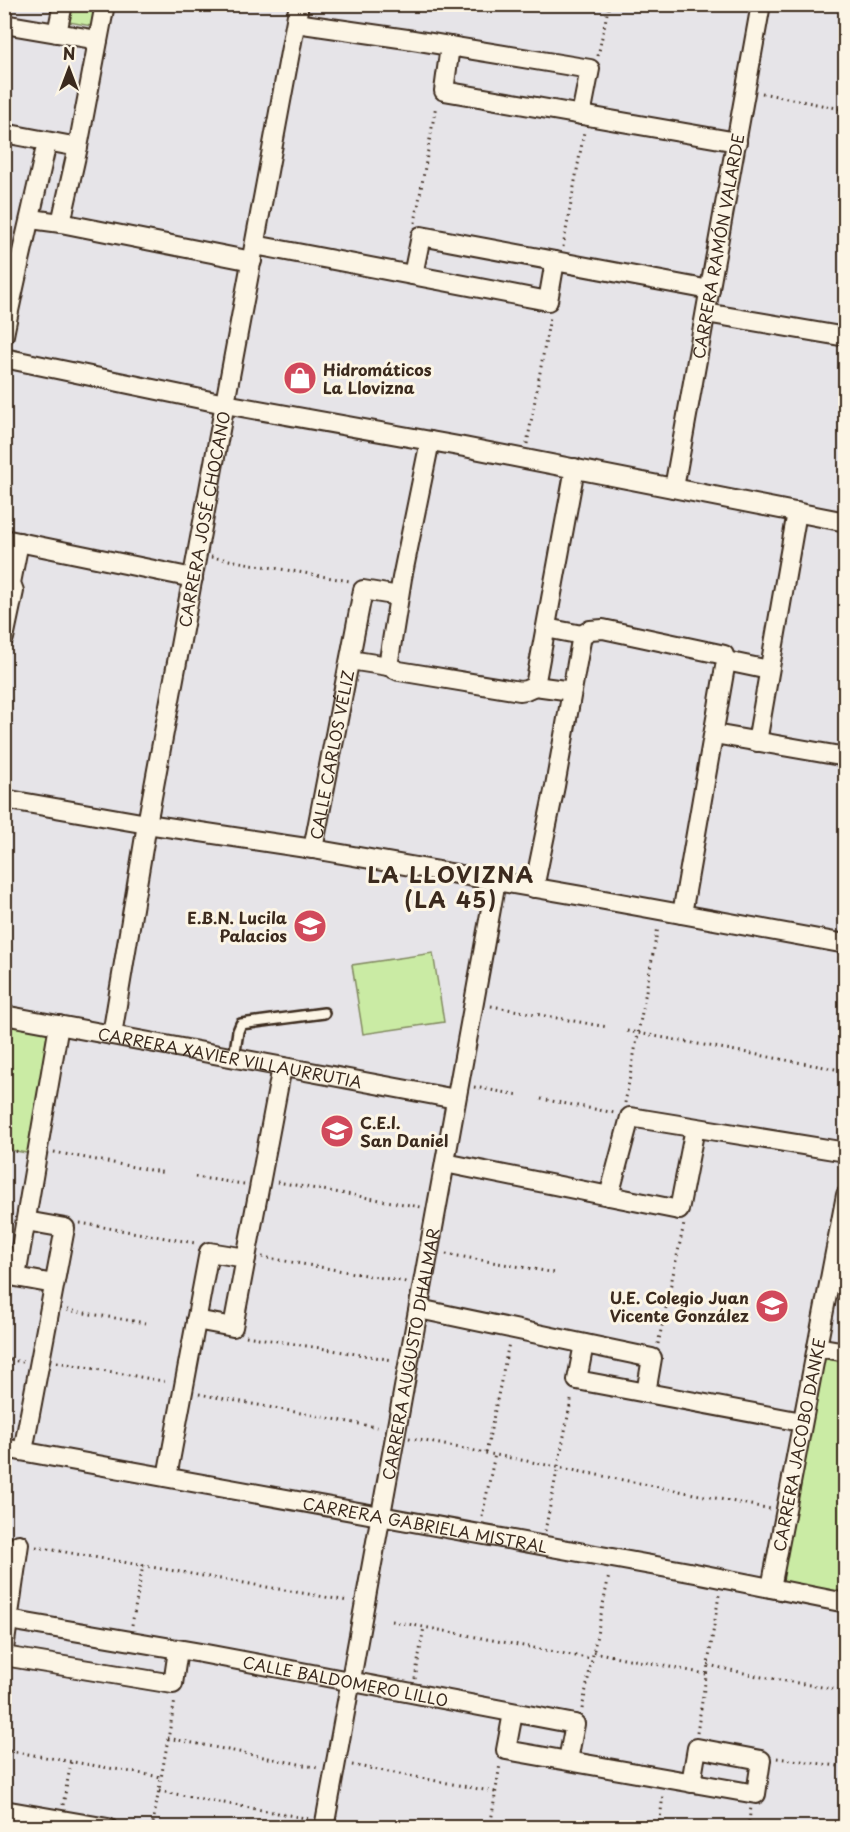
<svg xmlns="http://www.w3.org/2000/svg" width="850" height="1832" viewBox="0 0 850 1832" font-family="'Playpen Sans',sans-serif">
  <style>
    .green { fill: #caeba4; stroke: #828a61; stroke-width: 1.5 }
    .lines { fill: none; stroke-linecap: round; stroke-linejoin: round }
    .service-casing { stroke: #3b2a1e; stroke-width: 14 }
    .minor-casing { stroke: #3b2a1e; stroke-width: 22 }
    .path { stroke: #3b2a1e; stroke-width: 3; stroke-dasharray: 1.5 4.5; stroke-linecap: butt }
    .service { stroke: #fcf5e5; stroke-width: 9 }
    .minor { stroke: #fcf5e5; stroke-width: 18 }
    .labels { text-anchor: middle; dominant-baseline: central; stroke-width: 6; stroke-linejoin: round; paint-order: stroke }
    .street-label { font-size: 16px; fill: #3b2a1e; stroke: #fcf5e5 }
    .poi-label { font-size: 16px; font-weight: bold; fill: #3b2a1e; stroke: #fcf5e5; text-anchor: start }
    .district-label { font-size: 22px; font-weight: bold; letter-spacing: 1.5px; fill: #3b2a1e; stroke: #fcf5e5 }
  </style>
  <rect width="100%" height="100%" fill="#e6e4e8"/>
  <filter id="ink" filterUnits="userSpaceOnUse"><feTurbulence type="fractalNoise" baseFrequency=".0167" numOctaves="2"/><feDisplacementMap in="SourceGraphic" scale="12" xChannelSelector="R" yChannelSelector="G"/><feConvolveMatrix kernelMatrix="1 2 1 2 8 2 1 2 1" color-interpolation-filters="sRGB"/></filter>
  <g filter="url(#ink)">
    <!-- green -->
    <g class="green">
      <path d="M66,5H101L97,27L63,21Z"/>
      <path d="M433,953L444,1022L363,1034L352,965Z"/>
      <path d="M4,1015L59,1025L37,1155L5,1149Z"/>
      <path d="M817,1347L845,1352V1603L771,1588Z"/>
    </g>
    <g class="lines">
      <defs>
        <path id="service" d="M234,1058L238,1031L241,1024L324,1013"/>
        <g id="minor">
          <path d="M296,23L407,39L590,69L581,115"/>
          <path d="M4,24L98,40"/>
          <path d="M57,33L63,4"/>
          <path d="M450,46L444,91L737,142"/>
          <path d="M4,133L78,147"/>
          <path d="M31,219L61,223L252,261"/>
          <path d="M61,223L78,147L105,4"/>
          <path d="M255,245L548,301L555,261"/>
          <path d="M413,275L421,236L710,290"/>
          <path d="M706,313L846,337"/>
          <path d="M4,335C17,270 33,206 47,142"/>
          <path d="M4,358L225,404L464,447L846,522"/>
          <path id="s1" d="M674,488L761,4"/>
          <path d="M4,539L193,578"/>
          <path d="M546,628L582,635"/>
          <path d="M582,635L590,630L603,629L720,654L724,655L726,661"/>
          <path d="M4,638L14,591L11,583L19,542"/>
          <path d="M350,660L388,666L399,671L520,691L526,690L535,686"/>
          <path d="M726,661L769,670"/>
          <path d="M388,666L402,578L430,441"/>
          <path d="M535,686L575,468"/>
          <path d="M535,686L572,691"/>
          <path d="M714,734L846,757"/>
          <path d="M757,742L797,512"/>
          <path d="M4,799L147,824L313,849L588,897L846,944"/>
          <path id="s2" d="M313,849L363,590L399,596"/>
          <path d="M534,888L555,786L582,635"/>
          <path d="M682,914L726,661"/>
          <path id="s3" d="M4,1015L456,1099"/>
          <path id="s4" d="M112,1035L147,824L299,4"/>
          <path d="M445,1163L679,1210L695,1128"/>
          <path d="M609,1196L630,1117L846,1152"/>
          <path d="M54,1284L16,1277L59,1025"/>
          <path d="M419,1309L652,1358L646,1393"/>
          <path d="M196,1320L233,1327L282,1067"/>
          <path d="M584,1344L577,1380L802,1422"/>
          <path d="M817,1347L846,1352"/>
          <path id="s5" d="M4,1448L695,1573L846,1603"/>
          <path d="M23,1451L65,1228L26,1221"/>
          <path d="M167,1477L209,1252L246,1258"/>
          <path id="s6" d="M771,1588L846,1195"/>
          <path id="s7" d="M9,1620L201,1653L575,1724L568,1760"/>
          <path d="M4,1649L19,1544"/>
          <path d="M4,1656L173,1684L178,1650"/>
          <path d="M513,1713L506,1750L756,1794L761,1760L697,1748L691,1783"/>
          <path d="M4,1810L108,1828"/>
          <path id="s8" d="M324,1828L496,881"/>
        </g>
      </defs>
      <!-- service casing -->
      <use href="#service" class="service-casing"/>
      <!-- minor casing -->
      <use href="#minor" class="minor-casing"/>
      <!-- path -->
      <g class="path">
        <path d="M598,56L609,4"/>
        <path d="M762,93L846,110"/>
        <path d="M415,223L436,105"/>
        <path d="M563,247L584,132"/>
        <path d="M527,444L550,317"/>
        <path d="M211,557L350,581"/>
        <path d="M491,1006L607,1027"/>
        <path d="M627,1031L846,1071"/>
        <path d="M474,1087L519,1095"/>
        <path d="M541,1099L615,1113"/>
        <path d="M625,1103L658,927"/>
        <path d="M4,1149L20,1152"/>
        <path d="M54,1152L166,1173"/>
        <path d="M195,1177L244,1184"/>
        <path d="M277,1182L421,1207"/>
        <path d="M80,1223L195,1243"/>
        <path d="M446,1254L556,1273"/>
        <path d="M262,1257L406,1282"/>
        <path d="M67,1310L145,1323"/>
        <path d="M246,1336L393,1360"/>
        <path d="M658,1344L684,1224"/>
        <path d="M4,1359L23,1362"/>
        <path d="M57,1362L168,1382"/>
        <path d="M199,1394L381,1428"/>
        <path d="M409,1438L771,1509"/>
        <path d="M486,1453L509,1343"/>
        <path d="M482,1517L495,1454"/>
        <path d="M545,1531L572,1396"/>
        <path d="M36,1547L348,1601"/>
        <path d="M392,1621L592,1659"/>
        <path d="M132,1625L143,1565"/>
        <path d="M593,1652L706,1674"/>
        <path d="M708,1665L762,1677L846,1691"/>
        <path d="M415,1679L424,1627"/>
        <path d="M582,1709L609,1575"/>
        <path d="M697,1733L719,1595"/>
        <path d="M168,1738L319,1768"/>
        <path d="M4,1750L161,1777"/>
        <path d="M777,1758L846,1767"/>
        <path d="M352,1765L495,1792"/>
        <path d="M159,1791L310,1819"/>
        <path d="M63,1805L71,1762"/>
        <path d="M150,1828L153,1823L175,1700"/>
        <path d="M490,1828L500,1764"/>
        <path d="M659,1828L663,1795"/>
        <path d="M748,1828L751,1807"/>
      </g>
      <!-- service -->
      <use href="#service" class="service"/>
      <!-- minor -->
      <use href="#minor" class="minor"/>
    </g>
  </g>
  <!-- icons -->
  <defs>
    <symbol id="shop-disc" viewBox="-11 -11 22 22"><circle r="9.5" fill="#d1495b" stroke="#fcf5e5"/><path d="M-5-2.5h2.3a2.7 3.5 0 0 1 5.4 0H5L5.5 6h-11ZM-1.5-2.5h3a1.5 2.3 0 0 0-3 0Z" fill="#fff"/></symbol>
    <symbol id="school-disc" viewBox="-11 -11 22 22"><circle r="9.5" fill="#d1495b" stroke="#fcf5e5"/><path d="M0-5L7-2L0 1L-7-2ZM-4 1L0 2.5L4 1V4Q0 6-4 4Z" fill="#fff"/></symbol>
  </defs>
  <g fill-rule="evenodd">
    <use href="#shop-disc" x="281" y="359" width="38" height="38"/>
    <use href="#school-disc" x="291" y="907" width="38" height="38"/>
    <use href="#school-disc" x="318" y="1112" width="38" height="38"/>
    <use href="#school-disc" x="753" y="1287" width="38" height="38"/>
  </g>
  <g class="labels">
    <!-- street labels -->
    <g class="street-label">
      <text stroke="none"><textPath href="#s1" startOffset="246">CARRERA RAMÓN VALARDE</textPath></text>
      <text stroke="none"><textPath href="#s4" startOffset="524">CARRERA JOSÉ CHOCANO</textPath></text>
      <text stroke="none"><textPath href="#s2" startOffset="96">CALLE CARLOS VÉLIZ</textPath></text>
      <text stroke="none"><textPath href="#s3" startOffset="230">CARRERA XAVIER VILLAURRUTIA</textPath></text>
      <text stroke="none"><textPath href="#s8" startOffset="482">CARRERA AUGUSTO DHALMAR</textPath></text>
      <text stroke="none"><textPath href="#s6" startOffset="146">CARRERA JACOBO DANKE</textPath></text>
      <text stroke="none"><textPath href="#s5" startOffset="428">CARRERA GABRIELA MISTRAL</textPath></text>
      <text stroke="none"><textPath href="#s7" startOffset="342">CALLE BALDOMERO LILLO</textPath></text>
    </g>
    <!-- poi labels -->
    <g class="poi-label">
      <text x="323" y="369">Hidromáticos<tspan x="323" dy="18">La Llovizna</tspan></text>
      <text x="287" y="917" text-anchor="end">E.B.N. Lucila<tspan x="287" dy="18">Palacios</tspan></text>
      <text x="360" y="1122">C.E.I.<tspan x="360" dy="18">San Daniel</tspan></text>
      <text x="749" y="1297" text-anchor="end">U.E. Colegio Juan<tspan x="749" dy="18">Vicente González</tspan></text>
    </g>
    <!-- district labels -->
    <g class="district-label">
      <text x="451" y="873">LA LLOVIZNA<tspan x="451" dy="25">(LA 45)</tspan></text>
    </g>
  </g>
  <!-- margin -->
  <rect width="850" height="1832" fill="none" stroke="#fcf5e5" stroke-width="24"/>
  <rect x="12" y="12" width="826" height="1808" fill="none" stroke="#3b2a1e" stroke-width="2" filter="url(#ink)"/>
  <!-- north arrow -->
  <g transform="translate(69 69)" stroke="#fcf5e5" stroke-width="4.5" paint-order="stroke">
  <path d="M0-4.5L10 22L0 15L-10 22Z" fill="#3b2a1e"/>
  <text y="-9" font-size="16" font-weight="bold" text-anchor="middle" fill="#3b2a1e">N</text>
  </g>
</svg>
